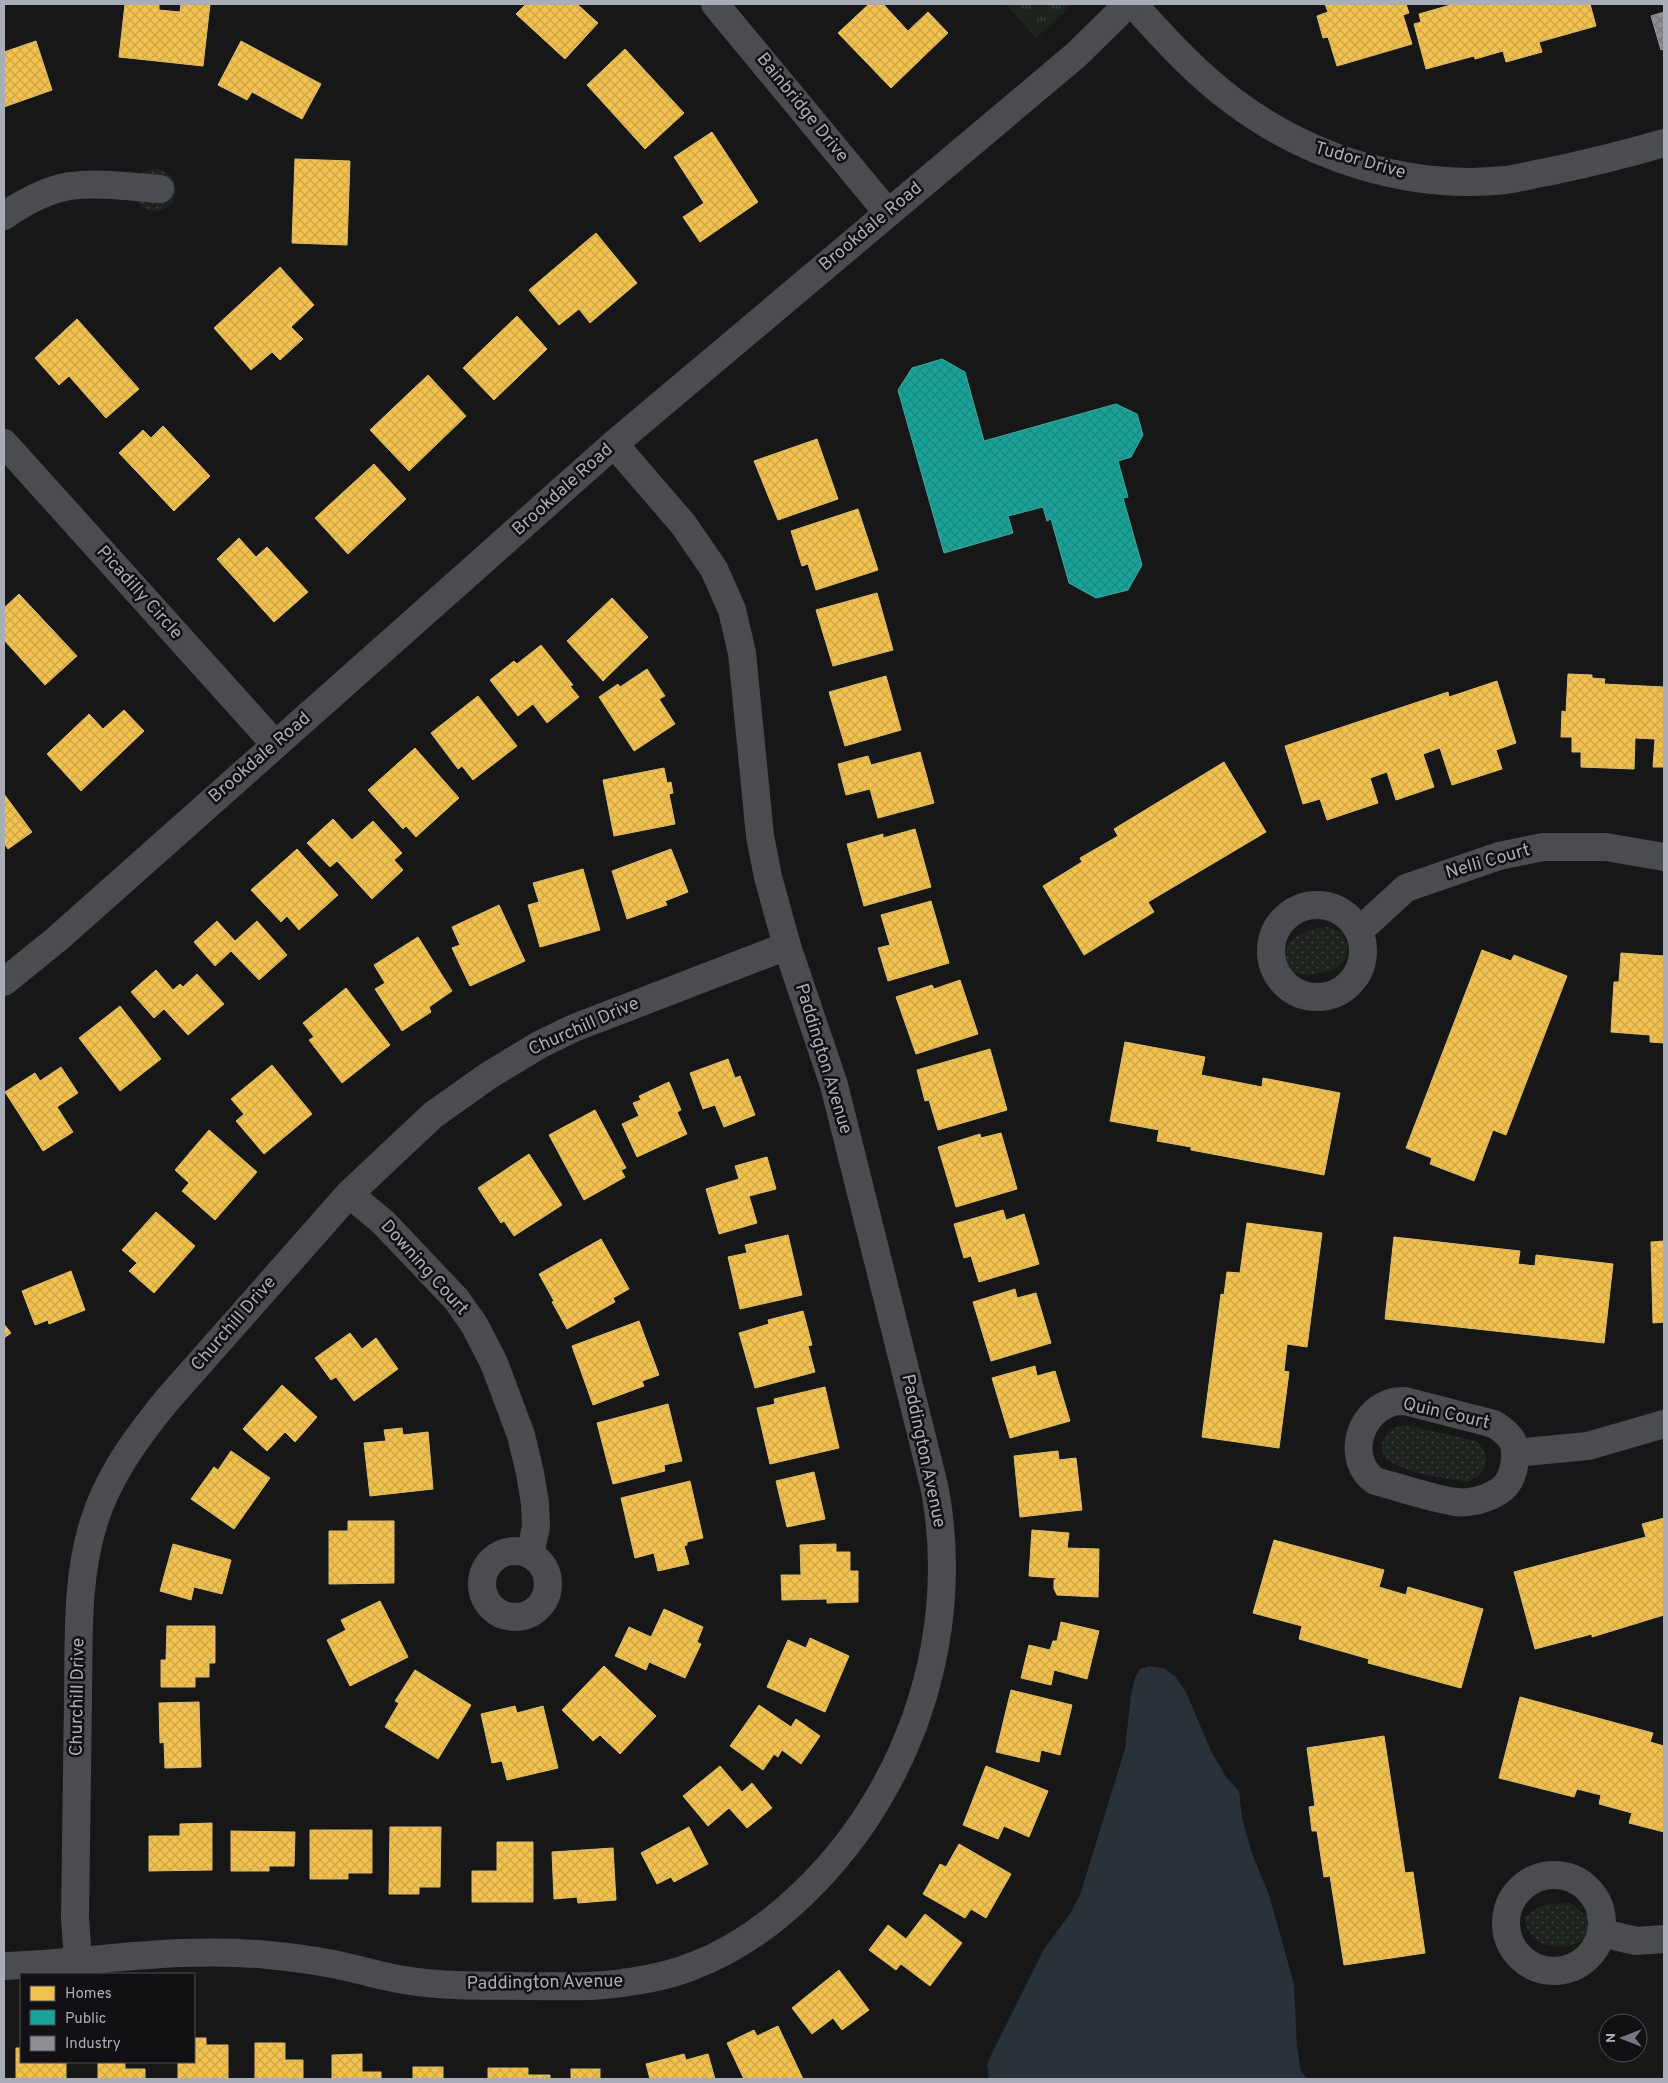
<svg xmlns="http://www.w3.org/2000/svg" width="1668" height="2083" viewBox="0 0 1668 2083" font-family="Overpass,sans-serif">
  <style>
    .grass { fill: url(#grass-dots) }
    .park { fill: url(#park-tufts) }
    .water { fill: #2a3239 }
    .homes { fill: url(#homes-cross-hatch); stroke: #dcbb6e }
    .public { fill: url(#public-cross-hatch); stroke: #42a6a2 }
    .industry { fill: url(#industry-cross-hatch); stroke: #95979d }
    .lines { fill: none; stroke-linecap: round; stroke-linejoin: round }
    .minor { stroke: #4b4c50; stroke-width: 28 }
    .labels { text-anchor: middle; dominant-baseline: central; stroke-width: 5; stroke-linejoin: round; paint-order: stroke }
    .street-label { font-size: 18px; fill: #a8adb8; stroke: #111113 }
  </style>
  <defs>
    <pattern id="grass-dots" width="8" height="8" patternUnits="userSpaceOnUse" patternTransform="scale(1.25)"><rect width="8" height="8" fill="#1d241e"/><path d="M2 2h.1M6 6h.1" fill="none" stroke="#3b413d" stroke-width="1.8" stroke-linecap="round"/></pattern>
    <pattern id="park-tufts" width="24" height="20" patternUnits="userSpaceOnUse" patternTransform="scale(1.25)"><rect width="24" height="20" fill="#1d241e"/><path d="M3 7l-1-3M5 7V3M7 7l1-3M15 17l-1-3M17 17v-4M19 17l1-3" fill="none" stroke="#3b413d"/></pattern>
    <pattern id="homes-cross-hatch" width="8" height="8" patternUnits="userSpaceOnUse" patternTransform="scale(1.25)"><rect width="8" height="8" fill="#f2c14e"/><path d="M0 0l8 8M0 8l8-8" fill="none" stroke="#cca549"/></pattern>
    <pattern id="public-cross-hatch" width="8" height="8" patternUnits="userSpaceOnUse" patternTransform="scale(1.25)"><rect width="8" height="8" fill="#17a398"/><path d="M0 0l8 8M0 8l8-8" fill="none" stroke="#1e8780"/></pattern>
    <pattern id="industry-cross-hatch" width="8" height="8" patternUnits="userSpaceOnUse" patternTransform="scale(1.25)"><rect width="8" height="8" fill="#8d8d92"/><path d="M0 0l8 8M0 8l8-8" fill="none" stroke="#76777b"/></pattern>
  </defs>
  <rect width="100%" height="100%" fill="#171717"/>
  <!-- grass -->
  <g class="grass">
    <circle cx="155" cy="190" r="21"/>
    <path d="M1327,927L1342,932L1347,944L1346,959L1334,970L1309,975L1292,973C1274,943 1300,930 1327,927Z"/>
    <path d="M1405,1425L1476,1441C1493,1456 1488,1474 1467,1482C1448,1478 1368,1472 1384,1439C1388,1430 1396,1426 1405,1425Z"/>
    <path d="M1570,1903L1589,1918L1594,1927C1592,1930 1590,1935 1588,1937C1567,1955 1528,1948 1525,1919C1539,1902 1550,1904 1570,1903Z"/>
  </g>
  <!-- park -->
  <path class="park" d="M1006,4H1073L1036,38Z"/>
  <!-- water -->
  <path class="water" d="M1149,1666L1163,1668L1175,1676L1186,1692L1211,1751L1226,1777L1239,1791L1242,1817L1251,1851L1269,1895L1294,1984L1297,2048L1301,2071L1307,2079H989L987,2064L994,2049L1044,1949L1070,1914L1080,1895L1125,1749L1131,1695L1135,1678L1140,1669Z"/>
  <!-- homes -->
  <g class="homes">
    <path d="M125,4H159V10L180,12L181,4H210L203,66L119,57Z"/>
    <path d="M526,4H577L598,23L565,59L516,14Z"/>
    <path d="M869,4H883L908,31L928,12L948,33L891,88L838,33Z"/>
    <path d="M1325,4H1406L1409,13L1403,15L1412,44L1337,66L1328,37L1323,38L1317,16L1328,12Z"/>
    <path d="M1454,4H1590L1596,26L1539,42L1542,52L1506,62L1503,51L1475,59L1474,56L1426,69L1414,24L1421,22L1419,14Z"/>
    <path d="M36,41L52,90L4,107V52Z"/>
    <path d="M241,41L321,84L302,119L252,92L247,100L218,85Z"/>
    <path d="M625,49L684,113L645,149L587,85Z"/>
    <path d="M712,132L758,202L700,242L683,217L704,203L674,157Z"/>
    <path d="M295,159L350,161L347,245L292,243Z"/>
    <path d="M596,233L637,283L590,323L579,309L559,325L529,290Z"/>
    <path d="M280,267L314,305L291,327L303,339L280,360L272,352L251,370L214,328Z"/>
    <path d="M517,316L547,349L494,400L463,368Z"/>
    <path d="M77,319L139,389L106,418L69,376L59,385L35,358Z"/>
    <path d="M428,375L466,416L409,471L370,430Z"/>
    <path d="M163,426L210,476L174,511L119,453L143,430L151,438Z"/>
    <path d="M817,439L838,499L778,520L754,461Z"/>
    <path d="M374,464L406,499L348,554L315,518Z"/>
    <path d="M858,509L878,570L816,590L808,564L802,566L791,531Z"/>
    <path d="M239,538L256,557L267,547L308,592L274,622L217,559Z"/>
    <path d="M877,593L893,650L833,666L816,610Z"/>
    <path d="M19,594L77,656L45,685L4,640V608Z"/>
    <path d="M612,598L648,637L603,681L567,641Z"/>
    <path d="M541,645L573,685L570,686L579,697L547,723L533,704L518,716L490,680L514,661L517,664Z"/>
    <path d="M647,669L665,696L659,699L675,724L634,751L599,697L618,684L620,687Z"/>
    <path d="M1568,674L1592,675V678L1605,679L1604,684L1664,687V767H1653L1655,739L1635,738L1634,769L1581,767V752H1572V737H1561L1562,711L1566,712Z"/>
    <path d="M886,676L901,730L845,746L829,692Z"/>
    <path d="M1497,681L1516,743L1496,750L1502,769L1452,785L1440,748L1423,754L1434,787L1396,800L1387,772L1370,778L1378,803L1327,820L1320,799L1303,804L1285,746L1448,692L1449,697Z"/>
    <path d="M478,696L517,746L473,780L462,766L458,769L431,733Z"/>
    <path d="M124,710L144,731L81,791L47,754L89,714L103,729Z"/>
    <path d="M415,748L459,798L416,837L406,826L403,829L368,790Z"/>
    <path d="M920,752L934,803L878,818L870,789L846,795L838,764L868,756L871,765Z"/>
    <path d="M1224,762L1266,832L1148,902L1154,912L1084,955L1043,886L1082,862L1080,858L1118,836L1114,829Z"/>
    <path d="M664,768L667,783L671,782L673,793L669,794L675,824L614,836L603,780Z"/>
    <path d="M4,794L32,832L8,849L4,843Z"/>
    <path d="M333,819L352,840L373,821L402,853L394,860L403,870L372,899L337,861L330,867L307,843Z"/>
    <path d="M915,829L931,887L864,906L847,844L883,834V838Z"/>
    <path d="M297,849L338,895L299,930L287,916L281,922L251,890Z"/>
    <path d="M671,849L688,892L665,901L667,905L627,919L612,871Z"/>
    <path d="M583,869L600,930L540,947L528,905L539,902L533,883Z"/>
    <path d="M931,901L949,963L888,981L878,948L890,945L881,915Z"/>
    <path d="M499,905L525,961L470,986L452,948L460,945L452,927Z"/>
    <path d="M217,921L235,941L257,921L287,955L259,980L231,951L215,966L194,942Z"/>
    <path d="M418,937L452,991L429,1007L431,1012L402,1031L375,989L385,983L374,965Z"/>
    <path d="M1482,950L1511,961L1514,955L1567,976L1506,1135L1493,1130L1474,1181L1430,1164L1432,1158L1406,1148Z"/>
    <path d="M1621,953L1664,956V1043L1650,1042V1035L1611,1032L1614,982H1619Z"/>
    <path d="M156,970L173,990L180,984L183,987L197,974L224,1004L188,1035L164,1009L154,1018L131,992Z"/>
    <path d="M960,980L978,1034L916,1054L896,997L932,985L934,989Z"/>
    <path d="M346,988L390,1045L342,1083L309,1040L314,1037L303,1023Z"/>
    <path d="M120,1006L161,1059L120,1091L79,1038Z"/>
    <path d="M1125,1042L1205,1057L1201,1075L1262,1087L1263,1078L1340,1093L1324,1175L1191,1150V1147L1157,1141L1159,1130L1110,1121Z"/>
    <path d="M990,1049L1007,1110L938,1130L929,1100L925,1101L917,1070Z"/>
    <path d="M728,1059L735,1078L740,1076L755,1115L724,1127L715,1105L703,1109L690,1073Z"/>
    <path d="M272,1065L312,1114L264,1154L236,1121L244,1114L231,1099Z"/>
    <path d="M61,1067L78,1093L57,1107L73,1132L43,1151L5,1092L35,1073L40,1081Z"/>
    <path d="M669,1082L681,1110L677,1112L687,1134L637,1157L622,1124L639,1116L633,1103L641,1100L639,1096Z"/>
    <path d="M595,1110L626,1168L621,1170L625,1177L584,1200L549,1135Z"/>
    <path d="M209,1130L257,1172L215,1220L182,1191L189,1183L175,1170Z"/>
    <path d="M1001,1133L1017,1189L956,1207L938,1147L980,1134L981,1138Z"/>
    <path d="M529,1154L562,1205L514,1236L504,1221L501,1223L478,1188Z"/>
    <path d="M767,1157L776,1189L749,1196L757,1223L719,1234L706,1189L739,1179L735,1166Z"/>
    <path d="M1003,1210L1006,1220L1024,1214L1039,1264L979,1282L971,1256L964,1258L954,1224Z"/>
    <path d="M156,1212L195,1246L154,1293L129,1271L137,1263L122,1250Z"/>
    <path d="M1247,1223L1322,1233L1307,1347L1287,1344L1284,1371L1289,1372L1279,1448L1202,1437L1221,1294L1224,1295L1227,1272L1240,1273Z"/>
    <path d="M788,1235L802,1295L740,1309L728,1257L747,1253L745,1245Z"/>
    <path d="M1394,1237L1520,1251L1518,1264L1535,1266L1536,1255L1613,1264L1604,1343L1385,1319Z"/>
    <path d="M601,1239L629,1289L613,1298L615,1302L567,1329L552,1302L554,1301L539,1274Z"/>
    <path d="M1664,1241V1322L1653,1323L1651,1242Z"/>
    <path d="M71,1271L85,1310L49,1324L48,1320L35,1325L22,1291Z"/>
    <path d="M1015,1289L1017,1298L1036,1293L1051,1343L991,1361L973,1302Z"/>
    <path d="M803,1311L812,1345L808,1346L815,1372L755,1388L739,1333L769,1324L768,1320Z"/>
    <path d="M639,1321L659,1375L642,1381L644,1386L593,1405L572,1346Z"/>
    <path d="M4,1324L11,1333L4,1338Z"/>
    <path d="M350,1333L362,1349L376,1338L398,1369L354,1401L336,1377L331,1380L315,1358Z"/>
    <path d="M1035,1366L1037,1376L1055,1371L1070,1421L1010,1438L992,1378Z"/>
    <path d="M282,1385L317,1417L295,1442L285,1432L267,1451L243,1429Z"/>
    <path d="M825,1387L839,1448L770,1464L757,1408L775,1404L774,1399Z"/>
    <path d="M668,1404L682,1461L664,1465L665,1471L613,1484L597,1423Z"/>
    <path d="M402,1428L403,1435L428,1432L433,1489L370,1496L364,1443L386,1441L384,1430Z"/>
    <path d="M231,1451L270,1478L234,1529L191,1499L214,1467L218,1470Z"/>
    <path d="M1058,1451L1059,1460L1076,1458L1082,1510L1020,1517L1014,1456Z"/>
    <path d="M814,1472L825,1519L787,1527L776,1481Z"/>
    <path d="M690,1481L703,1538L687,1542V1545L684,1546L689,1564L658,1571L654,1553L635,1558L621,1498Z"/>
    <path d="M1664,1518V1615L1592,1637V1634L1535,1649L1514,1572L1646,1537L1642,1524Z"/>
    <path d="M348,1521H394V1583L329,1584V1531H348Z"/>
    <path d="M1032,1530L1069,1533L1067,1548L1099,1549L1098,1597L1057,1595L1054,1589V1580L1057,1578L1029,1576Z"/>
    <path d="M1274,1540L1384,1570L1379,1587L1406,1595L1408,1587L1483,1609L1461,1688L1368,1663L1369,1659L1299,1639L1302,1626L1253,1613Z"/>
    <path d="M173,1544L231,1560L222,1594L194,1587L191,1600L160,1591Z"/>
    <path d="M836,1544V1552H850V1571H858V1602L827,1603V1599L782,1600L781,1575H801L800,1545Z"/>
    <path d="M380,1601L408,1657L350,1686L327,1640L346,1630L341,1620Z"/>
    <path d="M664,1609L703,1627L697,1642L701,1644L685,1678L649,1662L646,1670L615,1656L629,1627L651,1637Z"/>
    <path d="M1061,1622L1099,1631L1087,1679L1054,1670L1051,1685L1021,1678L1029,1645L1050,1650L1053,1641H1057Z"/>
    <path d="M167,1626H215V1663H209V1677H195V1687H161V1660H166Z"/>
    <path d="M810,1638L849,1656L825,1712L767,1687L788,1640L806,1648Z"/>
    <path d="M604,1666L656,1716L620,1754L600,1735L593,1741L562,1710Z"/>
    <path d="M415,1670L471,1705L438,1759L385,1727L399,1703L395,1701Z"/>
    <path d="M1011,1690L1072,1705L1060,1755L1041,1750L1039,1762L996,1752Z"/>
    <path d="M1520,1697L1653,1733L1650,1742L1664,1746V1832L1629,1823L1632,1813L1599,1804L1601,1795L1577,1789L1574,1797L1499,1778Z"/>
    <path d="M199,1702L201,1767L165,1768L164,1742L160,1743L159,1703Z"/>
    <path d="M759,1705L791,1727L796,1719L820,1736L801,1764L782,1750L778,1757L774,1754L763,1770L730,1746Z"/>
    <path d="M515,1706L517,1713L543,1706L558,1768L507,1780L502,1761L492,1763L481,1714Z"/>
    <path d="M1384,1736L1405,1873L1413,1872L1425,1953L1344,1965L1330,1876L1324,1877L1317,1831H1312L1309,1807L1315,1806L1307,1748Z"/>
    <path d="M720,1766L742,1792L752,1783L772,1808L747,1828L729,1808L708,1826L683,1796Z"/>
    <path d="M986,1766L1048,1791L1029,1837L1004,1826L998,1839L963,1825Z"/>
    <path d="M212,1823V1870L149,1871V1836H180V1824Z"/>
    <path d="M390,1827H441L440,1887H419V1894H389Z"/>
    <path d="M689,1827L708,1864L674,1882L671,1877L657,1884L641,1853Z"/>
    <path d="M310,1830H372V1873H348V1879H310Z"/>
    <path d="M231,1831L295,1832L294,1866H269V1871H231Z"/>
    <path d="M497,1842H533V1902H472V1871H497Z"/>
    <path d="M959,1844L1011,1874L986,1918L971,1909L965,1918L923,1894L940,1864L946,1867Z"/>
    <path d="M613,1848L616,1900L578,1903L577,1897L554,1899L552,1852Z"/>
    <path d="M925,1914L962,1943L930,1986L901,1964L896,1970L869,1950L888,1925L906,1939Z"/>
    <path d="M839,1970L869,2010L842,2030L833,2018L812,2034L792,2008Z"/>
    <path d="M778,2026L803,2079H744L727,2043L754,2030L757,2036Z"/>
    <path d="M194,2038H206V2045H228V2079H178V2062H194Z"/>
    <path d="M255,2043H285V2060H303V2079H255Z"/>
    <path d="M16,2048H21V2062H66V2079H16Z"/>
    <path d="M362,2054V2072H381V2079H332V2055Z"/>
    <path d="M684,2054L686,2060L708,2054L715,2079H650L646,2064Z"/>
    <path d="M98,2062H125V2069H145V2079H98Z"/>
    <rect x="413" y="2067" width="30" height="12"/>
    <path d="M488,2068H528V2075H550V2079H488Z"/>
    <rect x="571" y="2069" width="29" height="10"/>
  </g>
  <!-- public -->
  <path class="public" d="M942,359L965,372L984,441L1116,404L1137,414L1143,435L1131,457L1118,461L1128,497L1123,498L1142,565L1128,590L1096,598L1069,583L1051,519L1047,521L1043,507L1008,516L1013,533L944,553L898,390L912,368Z"/>
  <!-- industry -->
  <path class="industry" d="M1664,12V49L1661,50L1651,16Z"/>
  <g class="lines">
    <!-- minor -->
    <g class="minor">
      <path d="M715,4L888,213"/>
      <path d="M1133,4C1164,38 1196,74 1233,101C1310,159 1410,190 1506,180C1520,178 1534,174 1547,172C1586,164 1626,154 1664,143"/>
      <path d="M4,216C24,202 46,190 70,186C99,182 131,187 160,189"/>
      <path d="M4,443L275,744"/>
      <circle cx="1317" cy="951" r="46"/>
      <path d="M1359,931L1406,888L1499,856L1543,847H1606L1664,857"/>
      <path d="M4,982L57,939L614,444L1076,55L1128,4"/>
      <path d="M349,1194L383,1222L457,1300L475,1326L494,1363L521,1435L530,1473L535,1503L536,1527L530,1554"/>
      <path d="M1405,1401L1494,1424C1508,1433 1518,1442 1515,1460C1514,1468 1511,1479 1506,1485C1496,1497 1471,1504 1456,1502C1429,1498 1402,1488 1375,1481C1346,1460 1358,1414 1390,1403C1394,1401 1400,1401 1405,1401Z"/>
      <path d="M1515,1453L1588,1446L1664,1424"/>
      <circle cx="515" cy="1584" r="33"/>
      <circle cx="1554" cy="1923" r="48"/>
      <path d="M1602,1933L1636,1941L1664,1939"/>
      <path d="M78,1960L75,1918C76,1845 77,1772 78,1698C79,1641 76,1580 93,1525C107,1477 137,1437 168,1399L349,1194L433,1115L488,1076L539,1045L574,1028L787,946"/>
      <path d="M4,1966C92,1963 179,1946 268,1955C289,1957 312,1960 333,1964C359,1969 385,1978 411,1981C448,1987 486,1985 523,1986C556,1986 590,1988 622,1983C645,1980 671,1975 693,1966C772,1936 842,1863 883,1790C933,1701 953,1597 936,1496C933,1479 928,1462 924,1445L834,1085L787,946L768,877L760,836L742,653L732,610L714,569L683,524L614,444"/>
    </g>
  </g>
  <g class="labels">
    <!-- street labels -->
    <g class="street-label">
      <text transform="translate(802 108) rotate(51)">Bainbridge Drive</text>
      <text transform="translate(1360 161) rotate(16)">Tudor Drive</text>
      <text transform="translate(871 227) rotate(-40)">Brookdale Road</text>
      <text transform="translate(563 490) rotate(-42)">Brookdale Road</text>
      <text transform="translate(139 593) rotate(48)">Picadilly Circle</text>
      <text transform="translate(260 758) rotate(-41)">Brookdale Road</text>
      <text transform="translate(1488 862) rotate(-16)">Nelli Court</text>
      <text transform="translate(584 1027) rotate(-24)">Churchill Drive</text>
      <text transform="translate(823 1059) rotate(73)">Paddington Avenue</text>
      <text transform="translate(424 1268) rotate(48)">Downing Court</text>
      <text transform="translate(234 1324) rotate(-49)">Churchill Drive</text>
      <text transform="translate(1446 1414) rotate(13)">Quin Court</text>
      <text transform="translate(923 1451) rotate(78)">Paddington Avenue</text>
      <text transform="translate(78 1697) rotate(-89)">Churchill Drive</text>
      <text transform="translate(545 1983) rotate(-1)">Paddington Avenue</text>
    </g>
  </g>
  <!-- border -->
  <rect width="1668" height="2083" fill="none" stroke="#a8adb8" stroke-width="10"/>
  <!-- legend -->
  <rect x="20" y="1973" width="175" height="90" fill="#111113" stroke="#4d4f55"/>
  <rect x="30" y="1986" width="25" height="15" fill="#f2c14e" stroke="#4d4f55"/>
  <text x="65" y="1998" font-size="15" fill="#a8adb8">Homes</text>
  <rect x="30" y="2010" width="25" height="15" fill="#17a398" stroke="#4d4f55"/>
  <text x="65" y="2023" font-size="15" fill="#a8adb8">Public</text>
  <rect x="30" y="2036" width="25" height="15" fill="#8d8d92" stroke="#4d4f55"/>
  <text x="65" y="2048" font-size="15" fill="#a8adb8">Industry</text>
  <!-- north arrow -->
  <g transform="translate(1623 2038) rotate(270)"><circle r="24" fill="#111113" stroke="#4d4f55"/>
  <path d="M0-4L9 19L0 12L-9 19Z" fill="#757880"/>
  <text y="-8" font-size="14" font-weight="bold" text-anchor="middle" fill="#a8adb8">N</text>
  </g>
</svg>
